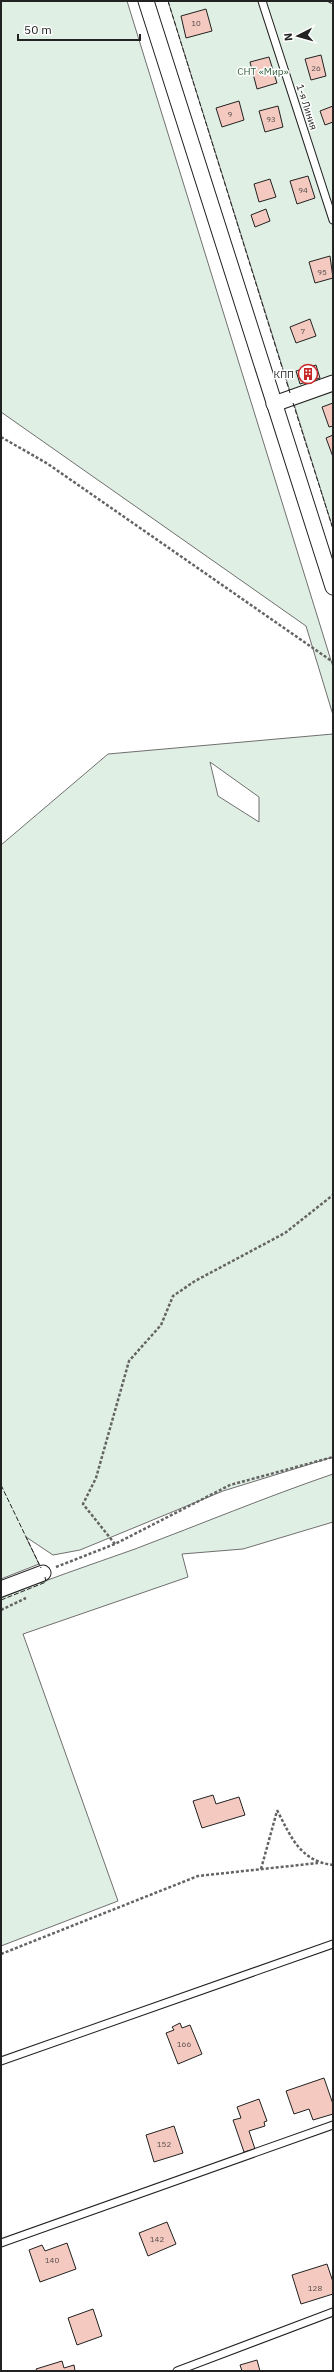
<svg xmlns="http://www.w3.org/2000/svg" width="334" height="2372" viewBox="0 0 334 2372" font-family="'IBM Plex Sans',sans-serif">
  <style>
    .green { fill: #e0efe3; stroke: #6f6f6f; fill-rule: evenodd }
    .building { fill: #f3c9c0; stroke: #222 }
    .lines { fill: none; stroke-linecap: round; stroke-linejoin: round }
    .service-casing { stroke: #222; stroke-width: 9 }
    .minor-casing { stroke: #222; stroke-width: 17 }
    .path { stroke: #646464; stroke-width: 2.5; stroke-dasharray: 3 2; stroke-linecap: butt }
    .service { stroke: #fff; stroke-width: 7 }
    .minor { stroke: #fff; stroke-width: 15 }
    .fence { stroke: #222; stroke-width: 1; stroke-dasharray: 5 2; stroke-linecap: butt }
    .labels { text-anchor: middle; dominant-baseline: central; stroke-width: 3; stroke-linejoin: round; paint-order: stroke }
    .number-label { font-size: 8px; fill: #564c4a }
    .park-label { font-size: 10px; fill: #2f5e38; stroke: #fff }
    .street-label { font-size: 10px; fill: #222; stroke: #fff }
    .poi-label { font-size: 10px; fill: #222; stroke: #fff; text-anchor: end }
  </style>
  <rect width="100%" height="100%" fill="#fff"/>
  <!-- green -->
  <g class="green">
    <path d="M1,1H127L333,667V715L306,626L1,412Z"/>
    <path d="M168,1H327L333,4V529Z"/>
    <path d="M333,734V1457L223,1491L80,1550L53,1555L26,1537L39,1564L1,1579V845L108,754ZM210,762L259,797V822L218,796Z"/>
    <path d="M333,1474V1522L243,1549L182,1554L188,1577L23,1634L118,1901L1,1946V1598C45,1580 90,1565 135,1549C201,1524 266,1497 333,1474Z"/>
  </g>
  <!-- building -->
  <g class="building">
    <path d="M206,9L212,31L186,38L181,16Z"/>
    <path d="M321,55L326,76L311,80L305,59Z"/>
    <path d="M269,57L277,83L257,89L250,62Z"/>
    <path d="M239,101L244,120L222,127L216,108Z"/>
    <path d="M278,106L283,127L265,132L259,111Z"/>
    <path d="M333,106V122L325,125L320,111Z"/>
    <path d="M308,176L315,198L297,204L290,181Z"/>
    <path d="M270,179L276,197L259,202L254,184Z"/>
    <path d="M266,209L270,221L255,227L251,215Z"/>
    <path d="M330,256L333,278L315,283L309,262Z"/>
    <path d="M310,319L316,336L296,343L290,327Z"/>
    <path d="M316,365L320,378L300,384L296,371Z"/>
    <path d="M333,403V426L329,427L322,407Z"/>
    <path d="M333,435V457L326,438Z"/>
    <path d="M213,1795L216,1804L239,1797L245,1815L202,1828L193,1801Z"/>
    <path d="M180,2023L182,2028L190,2025L202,2054L178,2064L166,2033L174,2030L172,2027Z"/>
    <path d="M324,2078L333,2104V2114L313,2120L309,2109L294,2114L286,2091Z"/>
    <path d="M259,2099L267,2121L264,2122L265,2126L249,2131L255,2149L244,2152L233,2120L241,2118L237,2107Z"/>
    <path d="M174,2126L183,2153L154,2162L146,2135Z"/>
    <path d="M167,2222L176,2244L148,2256L139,2233Z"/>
    <path d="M67,2243L76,2269L40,2282L29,2250L42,2245L45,2251Z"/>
    <path d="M327,2264L333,2282V2294L301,2304L292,2275Z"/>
    <path d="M93,2309L102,2336L77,2345L68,2318Z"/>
    <path d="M257,2360L260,2371H242L240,2365Z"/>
    <path d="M62,2361L64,2368L74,2365L75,2371H37L36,2369Z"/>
  </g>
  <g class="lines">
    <defs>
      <g id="service">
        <path d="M262,1L333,220"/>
        <path d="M1,2061L333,1944"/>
        <path d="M1,2243L333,2125"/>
        <path d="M177,2371L333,2312"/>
      </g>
      <g id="minor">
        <path d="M146,1L333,587"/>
        <path d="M274,404L333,383"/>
        <path d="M1,1589L43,1573"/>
      </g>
    </defs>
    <!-- service casing -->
    <use href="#service" class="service-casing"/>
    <!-- minor casing -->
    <use href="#minor" class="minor-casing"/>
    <!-- path -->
    <g class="path">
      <path d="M1,437L48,464L333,662"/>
      <path d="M115,1544L83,1504L96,1478L129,1361L161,1325L173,1296L195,1281L285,1233L333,1195"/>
      <path d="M56,1567L115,1544L230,1485L333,1457"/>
      <path d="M1,1610L26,1598"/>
      <path d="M277,1810C291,1837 300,1861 333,1865"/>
      <path d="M261,1869L277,1811"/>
      <path d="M1,1954L198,1876L318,1863"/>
    </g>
    <!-- service -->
    <use href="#service" class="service"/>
    <!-- minor -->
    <use href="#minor" class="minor"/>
    <!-- fence -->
    <g class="fence">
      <path d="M168,1L290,393"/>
      <path d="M327,1L333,4"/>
      <path d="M293,403L333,529"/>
      <path d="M1,1485L41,1568"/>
      <path d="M1,1600L46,1582L45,1577"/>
    </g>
  </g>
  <!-- icons -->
  <defs>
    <symbol id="building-ring" viewBox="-11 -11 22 22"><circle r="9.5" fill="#fff" stroke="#c62828" stroke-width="1.5"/><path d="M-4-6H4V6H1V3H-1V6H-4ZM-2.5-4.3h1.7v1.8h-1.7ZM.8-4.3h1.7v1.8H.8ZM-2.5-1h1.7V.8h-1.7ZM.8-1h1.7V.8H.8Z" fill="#c62828"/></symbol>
  </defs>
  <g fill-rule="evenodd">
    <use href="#building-ring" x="297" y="363" width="22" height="22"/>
  </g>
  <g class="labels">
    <!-- number labels -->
    <g class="number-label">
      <text x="196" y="23">10</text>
      <text x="316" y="68">26</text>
      <text x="230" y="114">9</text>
      <text x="271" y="119">93</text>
      <text x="303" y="190">94</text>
      <text x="322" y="272">95</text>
      <text x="303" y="331">7</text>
      <text x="184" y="2044">166</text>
      <text x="164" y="2144">152</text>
      <text x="157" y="2239">142</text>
      <text x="52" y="2260">140</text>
      <text x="315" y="2288">128</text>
    </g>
    <!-- park labels -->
    <g class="park-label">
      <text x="263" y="71">СНТ «Мир»</text>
    </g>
    <!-- street labels -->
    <g class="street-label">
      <text transform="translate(307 107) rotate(72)">1-я Линия</text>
    </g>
    <!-- poi labels -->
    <g class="poi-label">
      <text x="294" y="374">КПП</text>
    </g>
  </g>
  <!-- border -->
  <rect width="334" height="2372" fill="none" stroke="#222222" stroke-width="4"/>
  <!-- north arrow -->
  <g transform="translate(298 36) rotate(264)" stroke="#ffffff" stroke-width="3" paint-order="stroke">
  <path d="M0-3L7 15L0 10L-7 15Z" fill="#222222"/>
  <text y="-6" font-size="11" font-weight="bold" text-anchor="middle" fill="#222222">N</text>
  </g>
  <!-- scale -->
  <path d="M18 34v6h122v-6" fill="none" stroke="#222222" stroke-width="2"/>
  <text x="24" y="34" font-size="12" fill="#222222" stroke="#ffffff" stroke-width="3" paint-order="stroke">50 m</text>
</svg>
